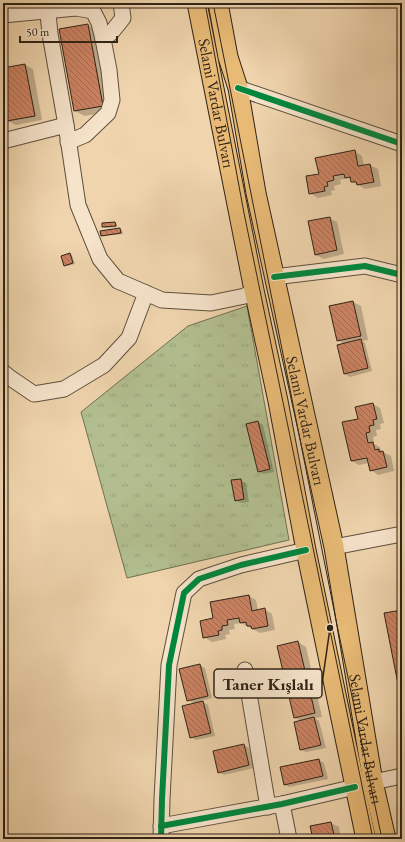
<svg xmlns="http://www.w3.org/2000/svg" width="405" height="842" viewBox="0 0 405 842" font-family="'EB Garamond',serif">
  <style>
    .park { fill: url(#park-tufts); stroke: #707052 }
    .shadow { fill: #0003 }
    .building { fill: url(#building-back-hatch); stroke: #2e2316 }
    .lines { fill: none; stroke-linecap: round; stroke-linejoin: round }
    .minor-casing { stroke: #5e4f3c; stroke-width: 17 }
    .major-casing { stroke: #2e2316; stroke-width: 21 }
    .minor { stroke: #f5e3ca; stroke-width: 15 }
    .major { stroke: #e8ba76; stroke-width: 19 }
    .tram { stroke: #2e2316; stroke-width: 1 }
    .cycleway-casing { stroke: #f5e3ca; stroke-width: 8 }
    .cycleway { stroke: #00873e; stroke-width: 6 }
    .labels { text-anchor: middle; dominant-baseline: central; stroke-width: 3.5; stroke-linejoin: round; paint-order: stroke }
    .street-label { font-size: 16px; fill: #2e2316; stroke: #f5e3ca }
    .leader { fill: none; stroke: #2e2316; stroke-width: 1.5 }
    .callout-dot { fill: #2e2316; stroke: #f5e3ca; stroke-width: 1.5 }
    .callout { fill: #f5e3ca; stroke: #2e2316; stroke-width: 1.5 }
    .callout-label { font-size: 17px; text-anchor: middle; font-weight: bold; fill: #2e2316 }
  </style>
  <defs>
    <pattern id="park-tufts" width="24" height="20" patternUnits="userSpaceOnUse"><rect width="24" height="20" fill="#b2be8f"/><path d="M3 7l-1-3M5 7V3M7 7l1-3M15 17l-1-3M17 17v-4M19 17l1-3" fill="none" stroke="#99a37b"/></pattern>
    <pattern id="building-back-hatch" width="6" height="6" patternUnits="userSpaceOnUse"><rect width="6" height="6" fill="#cc8363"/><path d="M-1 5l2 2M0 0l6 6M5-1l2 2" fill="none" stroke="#a66b51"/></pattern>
  </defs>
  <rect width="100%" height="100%" fill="#efd4ad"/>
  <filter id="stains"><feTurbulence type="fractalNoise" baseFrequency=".005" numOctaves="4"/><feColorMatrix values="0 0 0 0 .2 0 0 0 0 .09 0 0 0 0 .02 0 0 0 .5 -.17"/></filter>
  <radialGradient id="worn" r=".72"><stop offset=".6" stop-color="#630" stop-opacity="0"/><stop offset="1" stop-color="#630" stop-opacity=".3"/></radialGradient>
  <!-- park -->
  <path class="park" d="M247,306L289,540L127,578L81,412L188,326Z"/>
  <!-- shadow -->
  <g class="shadow">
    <path d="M12,3H27V5Z"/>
    <path d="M88,25L98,31L113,111L85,116L75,111L61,30Z"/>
    <path d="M25,65L33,69L42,120L16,125L8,121L3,93V69Z"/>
    <path d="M354,151L362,156L364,166L370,165L378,169L381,186L365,189L348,178L340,180L341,184L334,186L335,190L331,191L332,195L318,198L310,193L320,175Z"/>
    <path d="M329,218L337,222L344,254L324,259L316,255Z"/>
    <path d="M115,223L117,224V227L105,228L103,227Z"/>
    <path d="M120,229L122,230L123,234L104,236L102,235Z"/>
    <path d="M70,254L72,255L75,264L67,266L65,265Z"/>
    <path d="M353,302L361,306L368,340L362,341L365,343L372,371L350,377L345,374L344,344L338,340Z"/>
    <path d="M373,404L380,408L384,423L380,424L381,429L376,430L377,436L373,437L374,444L380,447L381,451L391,456L394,471L378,475L371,470L369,463L359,465L352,461L360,419Z"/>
    <path d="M258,422L263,425L274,472L263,474L258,471Z"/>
    <path d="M240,480L246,483L249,502L241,503L236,500Z"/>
    <path d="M249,596L256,600L258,610L264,609L272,614L275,630L260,633L241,623L234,624L235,629L229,630L230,634L225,635L226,639L212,642L204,637L214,619Z"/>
    <path d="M298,642L306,647L322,717L315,718L319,721L326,748L306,752L301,750V721L294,717Z"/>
    <path d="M200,665L205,668L212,698L201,701L208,705L215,736L196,740L191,737L195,704L188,700Z"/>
    <path d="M244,745L249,748L254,768L224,775L219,772Z"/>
    <path d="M319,760L324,763L328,779L289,787L284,784Z"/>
    <path d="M331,823L339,827L341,839H314L311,827Z"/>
  </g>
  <!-- building -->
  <g class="building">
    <path d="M88,24L103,106L74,111L59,29Z"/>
    <path d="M25,64L35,116L7,121L3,99V68Z"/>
    <path d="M355,150L358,166L370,164L374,182L357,185L356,182H351L350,177L345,178L344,174L333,176L334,180L327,182L328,186L324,187L325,191L309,194L306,176L319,174L315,158Z"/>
    <path d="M330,217L337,250L315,255L308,221Z"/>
    <path d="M115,222L116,226L102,227V223Z"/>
    <path d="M120,228L121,233L101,236L100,231Z"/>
    <path d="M70,253L73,263L64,266L61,256Z"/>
    <path d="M353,301L361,336L337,341L329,306Z"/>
    <path d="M361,339L368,368L344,374L337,345Z"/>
    <path d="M373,403L377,419L373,420L374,425L369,426L370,432L366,433L368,443L373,442L375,450L379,449V452L383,451L387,467L370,471L367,458L351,461L342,422L358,419L355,407Z"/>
    <path d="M258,421L270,469L258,472L246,424Z"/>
    <path d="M241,479L244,499L235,501L231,480Z"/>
    <path d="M249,595L252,611L265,608L268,626L252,629L251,626H247L246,622L240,623L239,618L227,620L228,625L222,626V630L218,631L219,635L203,638L200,621L213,618L210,602Z"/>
    <path d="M402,610V683L398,684L384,613Z"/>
    <path d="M298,641L315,713L294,718L277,646Z"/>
    <path d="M200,664L208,696L187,701L179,669Z"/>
    <path d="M203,701L211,733L190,738L182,706Z"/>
    <path d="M314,717L321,745L300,750L294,722Z"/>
    <path d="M244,744L249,765L218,773L213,751Z"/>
    <path d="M319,759L323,776L284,785L280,767Z"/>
    <path d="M331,822L335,839H313L310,826Z"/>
  </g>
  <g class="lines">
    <defs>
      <g id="minor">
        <path d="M47,3L50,34L66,125L78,205L100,259L118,281L162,300L211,303L245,296L254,290"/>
        <path d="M3,15L76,8L93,11L99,23L103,39"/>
        <path d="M238,88L402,144"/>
        <path d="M3,141L66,125"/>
        <path d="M68,142L85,135L108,113L112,100L109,70L103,39L111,33L123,18L121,3"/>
        <path d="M274,277L365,266L402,275"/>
        <path d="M3,372L9,377L34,394L64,389L104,365L129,338L146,293"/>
        <path d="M334,547L402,534"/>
        <path d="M245,670L268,807"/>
        <path d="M373,782L402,776"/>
        <path d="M282,804L289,839"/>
        <path d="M161,826L282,804L355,787"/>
        <path d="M161,839L162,799L169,665L184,593L199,579L241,565L306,550"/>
      </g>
      <g id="major">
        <path id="s1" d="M197,3L254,290L278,401L306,550L366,839"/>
        <path id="s2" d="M218,3L228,57L238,88L256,193L334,547L373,782L386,839"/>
      </g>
    </defs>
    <!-- minor casing -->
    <use href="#minor" class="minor-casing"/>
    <!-- major casing -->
    <use href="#major" class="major-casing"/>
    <!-- minor -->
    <use href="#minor" class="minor"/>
    <!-- major -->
    <use href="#major" class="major"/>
    <!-- tram -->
    <g class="tram">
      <path d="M205,3L244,213L373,839"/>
      <path d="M213,3L338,630L382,839"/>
    </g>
    <defs>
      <g id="cycleway">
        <path d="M238,88L402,144"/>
        <path d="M274,277L365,266L402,275"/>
        <path d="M161,826L282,804L355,787"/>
        <path d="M161,839L162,799L169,665L184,593L199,579L241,565L306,550"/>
      </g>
    </defs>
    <!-- cycleway casing -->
    <use href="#cycleway" class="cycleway-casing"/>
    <!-- cycleway -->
    <use href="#cycleway" class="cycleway"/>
  </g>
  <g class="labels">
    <!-- street labels -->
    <g class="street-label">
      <text stroke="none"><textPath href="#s1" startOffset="102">Selami Vardar Bulvarı</textPath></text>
      <text stroke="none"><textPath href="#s2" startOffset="427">Selami Vardar Bulvarı</textPath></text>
      <text stroke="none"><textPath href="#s2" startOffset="751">Selami Vardar Bulvarı</textPath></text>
    </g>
  </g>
  <!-- callouts -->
  <path class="leader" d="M330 628L322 684"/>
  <circle class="callout-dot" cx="330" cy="628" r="4"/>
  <rect class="callout" x="214" y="669" width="108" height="29" rx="4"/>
  <g class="callout-label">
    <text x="268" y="690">Taner Kışlalı</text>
  </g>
  <!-- margin -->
  <rect width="405" height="842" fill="none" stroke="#efd4ad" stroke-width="16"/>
  <rect x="4" y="4" width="397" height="834" fill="none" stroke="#2e2316" stroke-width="2"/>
  <rect x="8" y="8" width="389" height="826" fill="none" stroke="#2e2316"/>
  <!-- scale -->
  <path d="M20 36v6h97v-6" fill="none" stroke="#2e2316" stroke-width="2"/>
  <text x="26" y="36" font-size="12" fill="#2e2316" stroke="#f5e3ca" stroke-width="3" paint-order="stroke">50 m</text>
  <rect width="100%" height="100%" filter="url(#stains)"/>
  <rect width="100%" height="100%" fill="url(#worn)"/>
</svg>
